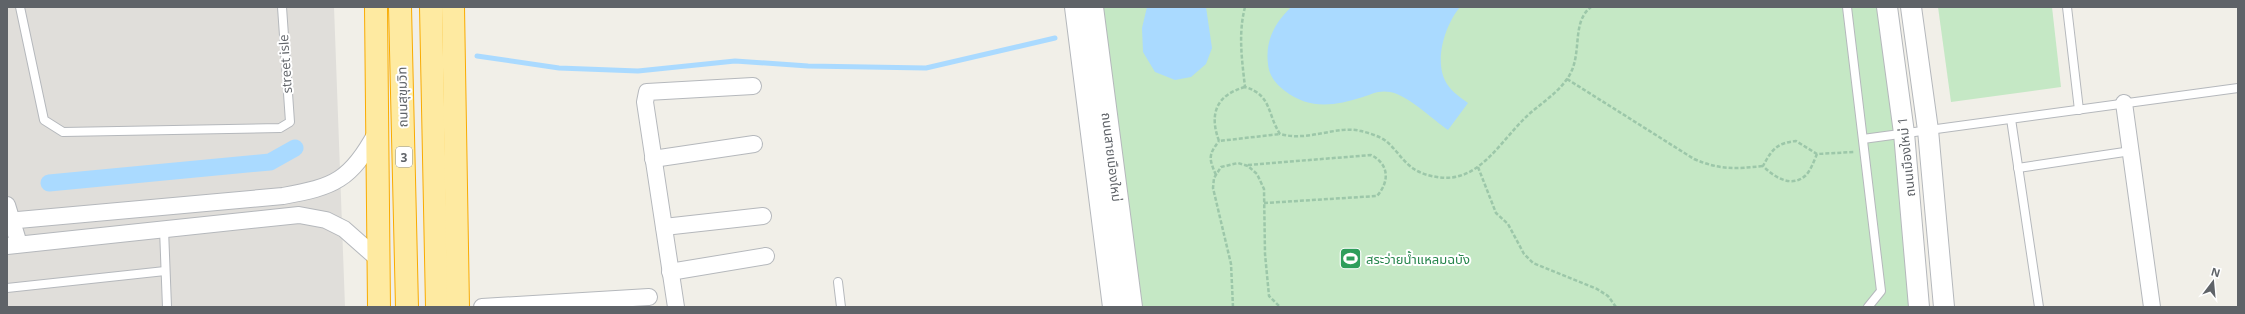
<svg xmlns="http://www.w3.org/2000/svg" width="2245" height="314" viewBox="0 0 2245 314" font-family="'Open Sans','Noto Sans Thai',sans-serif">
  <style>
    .industrial { fill: #e0deda }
    .green { fill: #c5e8c5 }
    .water { fill: #aadaff }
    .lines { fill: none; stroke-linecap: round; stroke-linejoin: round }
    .stream { stroke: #aadaff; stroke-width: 5 }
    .canal { stroke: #aadaff; stroke-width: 17 }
    .service-casing { stroke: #b5b8bc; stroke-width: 10 }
    .minor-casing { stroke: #b5b8bc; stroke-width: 18 }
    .tertiary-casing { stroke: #b5b8bc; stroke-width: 22 }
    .trunk-casing { stroke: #f9ab00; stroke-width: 24 }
    .path { stroke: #9cc7a9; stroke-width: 2.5; stroke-dasharray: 4 2; stroke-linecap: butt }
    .service { stroke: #fff; stroke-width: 8 }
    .minor { stroke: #fff; stroke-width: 16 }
    .tertiary { stroke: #fff; stroke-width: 20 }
    .trunk { stroke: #feeaa1; stroke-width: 22 }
    .labels { text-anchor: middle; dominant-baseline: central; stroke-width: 4; stroke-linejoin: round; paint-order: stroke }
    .shield { fill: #fff; stroke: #8f9295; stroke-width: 1 }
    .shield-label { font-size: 12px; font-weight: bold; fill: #5f6368 }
    .street-label { font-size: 13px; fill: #5f6368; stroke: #fff }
    .leisure-label { font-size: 13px; fill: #27864d; stroke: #fff; text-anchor: start }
  </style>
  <rect width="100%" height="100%" fill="#f1efe8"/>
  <!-- industrial -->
  <path class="industrial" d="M7,7H334L345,307H7Z"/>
  <!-- green -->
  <g class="green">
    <path d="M1101,7H1887L1919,307H1141Z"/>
    <path d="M1938,7H2052L2061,87L1951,102Z"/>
  </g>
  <!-- water -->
  <g class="water">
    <path d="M1147,7H1206L1212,48L1206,64L1191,77L1175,80L1155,72L1143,52L1142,28Z"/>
    <path d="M1291,7H1460C1445,25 1433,62 1447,84C1452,92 1460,97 1468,103L1448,130C1432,119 1408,95 1390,92C1379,90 1372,94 1363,97C1334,106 1310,110 1285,91C1276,84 1269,76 1268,64C1265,40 1275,23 1291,7Z"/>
  </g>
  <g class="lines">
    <!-- stream -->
    <path class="stream" d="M477,56L559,68L638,71L735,61L808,66L926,68L1055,38"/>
    <!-- canal -->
    <path class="canal" d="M49,183L270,162L295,148"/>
    <defs>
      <g id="service">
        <path d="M20,7L44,120L63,132L280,128L290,122L282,7"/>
        <path d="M1847,7L1881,291L1868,307"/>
        <path d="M2067,7L2079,110"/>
        <path d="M2011,119L2039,307"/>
        <path d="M1863,139L2238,88"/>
        <path d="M2018,168L2131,151"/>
        <path d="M164,229L167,307"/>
        <path d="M838,282L841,307"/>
        <path d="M7,288L165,271"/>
      </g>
      <g id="minor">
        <path d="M2124,103L2152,307"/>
        <path d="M653,159L754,144"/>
        <path d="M7,205L19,244"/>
        <path d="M7,221L283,196C334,187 351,180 376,133"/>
        <path d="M664,227L763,216"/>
        <path d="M7,246L299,215L326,220L344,229L378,259"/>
        <path d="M670,272L766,256"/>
        <path d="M482,307L649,297"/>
        <path d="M676,307L645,102L647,92L753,86"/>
      </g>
      <g id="tertiary">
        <path d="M1075,7L1113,307"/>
        <path d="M1093,7L1132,307"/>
        <path d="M1887,7L1904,133L1919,307"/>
        <path d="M1911,7L1928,130L1944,307"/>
      </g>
      <g id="trunk">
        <path d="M376,7L379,307"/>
        <path d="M400,7L407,307"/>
        <path d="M431,7L437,307"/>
        <path d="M453,7L458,307"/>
      </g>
    </defs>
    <!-- service casing -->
    <use href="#service" class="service-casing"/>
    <!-- minor casing -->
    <use href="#minor" class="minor-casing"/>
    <!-- tertiary casing -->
    <use href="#tertiary" class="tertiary-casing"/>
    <!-- trunk casing -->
    <use href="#trunk" class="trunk-casing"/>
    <!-- path -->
    <g class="path">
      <path d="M1245,7C1238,34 1242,60 1245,87C1272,95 1267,114 1280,134C1309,142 1336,125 1361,131C1369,133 1379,136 1386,141C1396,149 1403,162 1414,169C1420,173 1429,176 1437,177C1478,184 1499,143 1525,118C1538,105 1556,95 1567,79C1584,56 1570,23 1591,7"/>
      <path d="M1567,79L1694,159C1720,170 1735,169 1763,166"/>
      <path d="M1245,87C1216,95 1209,114 1219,141L1280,134"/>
      <path d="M1817,154C1814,161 1810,172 1805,176C1791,188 1774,177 1763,166C1772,149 1777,143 1796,141L1817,154L1854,152"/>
      <path d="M1248,165L1371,155C1389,164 1390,181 1377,196L1264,203"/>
      <path d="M1478,167L1496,213L1508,224L1524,254L1533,263L1597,289L1608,296L1616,307"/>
      <path d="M1216,175C1209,159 1208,155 1219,141"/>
      <path d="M1233,307L1231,264L1213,188L1214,178L1221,167L1238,163L1248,166L1257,174L1264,189L1265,254L1269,296L1280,307"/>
    </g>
    <!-- service -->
    <use href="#service" class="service"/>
    <!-- minor -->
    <use href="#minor" class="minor"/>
    <!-- tertiary -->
    <use href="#tertiary" class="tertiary"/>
    <!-- trunk -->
    <use href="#trunk" class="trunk"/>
  </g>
  <!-- icons -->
  <defs>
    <symbol id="stadium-square" viewBox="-11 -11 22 22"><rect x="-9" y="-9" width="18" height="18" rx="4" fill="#2e9e5b" stroke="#fff"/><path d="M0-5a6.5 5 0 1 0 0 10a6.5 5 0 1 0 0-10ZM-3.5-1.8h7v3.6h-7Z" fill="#fff"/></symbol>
  </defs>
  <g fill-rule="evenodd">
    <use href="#stadium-square" x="1338" y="246" width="25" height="25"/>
  </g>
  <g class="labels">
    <!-- shield labels -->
    <rect class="shield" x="396" y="147" width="16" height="20" rx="3"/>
    <g class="shield-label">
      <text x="404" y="157">3</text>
    </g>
    <!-- street labels -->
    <g class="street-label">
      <text transform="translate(285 64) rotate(-94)">street isle</text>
      <text transform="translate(402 97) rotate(-91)">ถนนสุขุมวิท</text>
      <text transform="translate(1112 157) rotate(83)">ถนนสายเมืองใหม่</text>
      <text transform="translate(1906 157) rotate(-96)">ถนนเมืองใหม่ 1</text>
    </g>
    <!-- leisure labels -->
    <g class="leisure-label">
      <text x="1366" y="259">สระว่ายน้ำแหลมฉบัง</text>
    </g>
  </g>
  <!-- border -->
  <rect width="2245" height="314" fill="none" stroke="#5f6368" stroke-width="16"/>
  <!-- north arrow -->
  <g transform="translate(2213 282) rotate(16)" stroke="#ffffff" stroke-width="3" paint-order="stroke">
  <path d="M0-3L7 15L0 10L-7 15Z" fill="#5f6368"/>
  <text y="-6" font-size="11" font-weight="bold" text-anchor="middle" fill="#5f6368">N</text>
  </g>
</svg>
